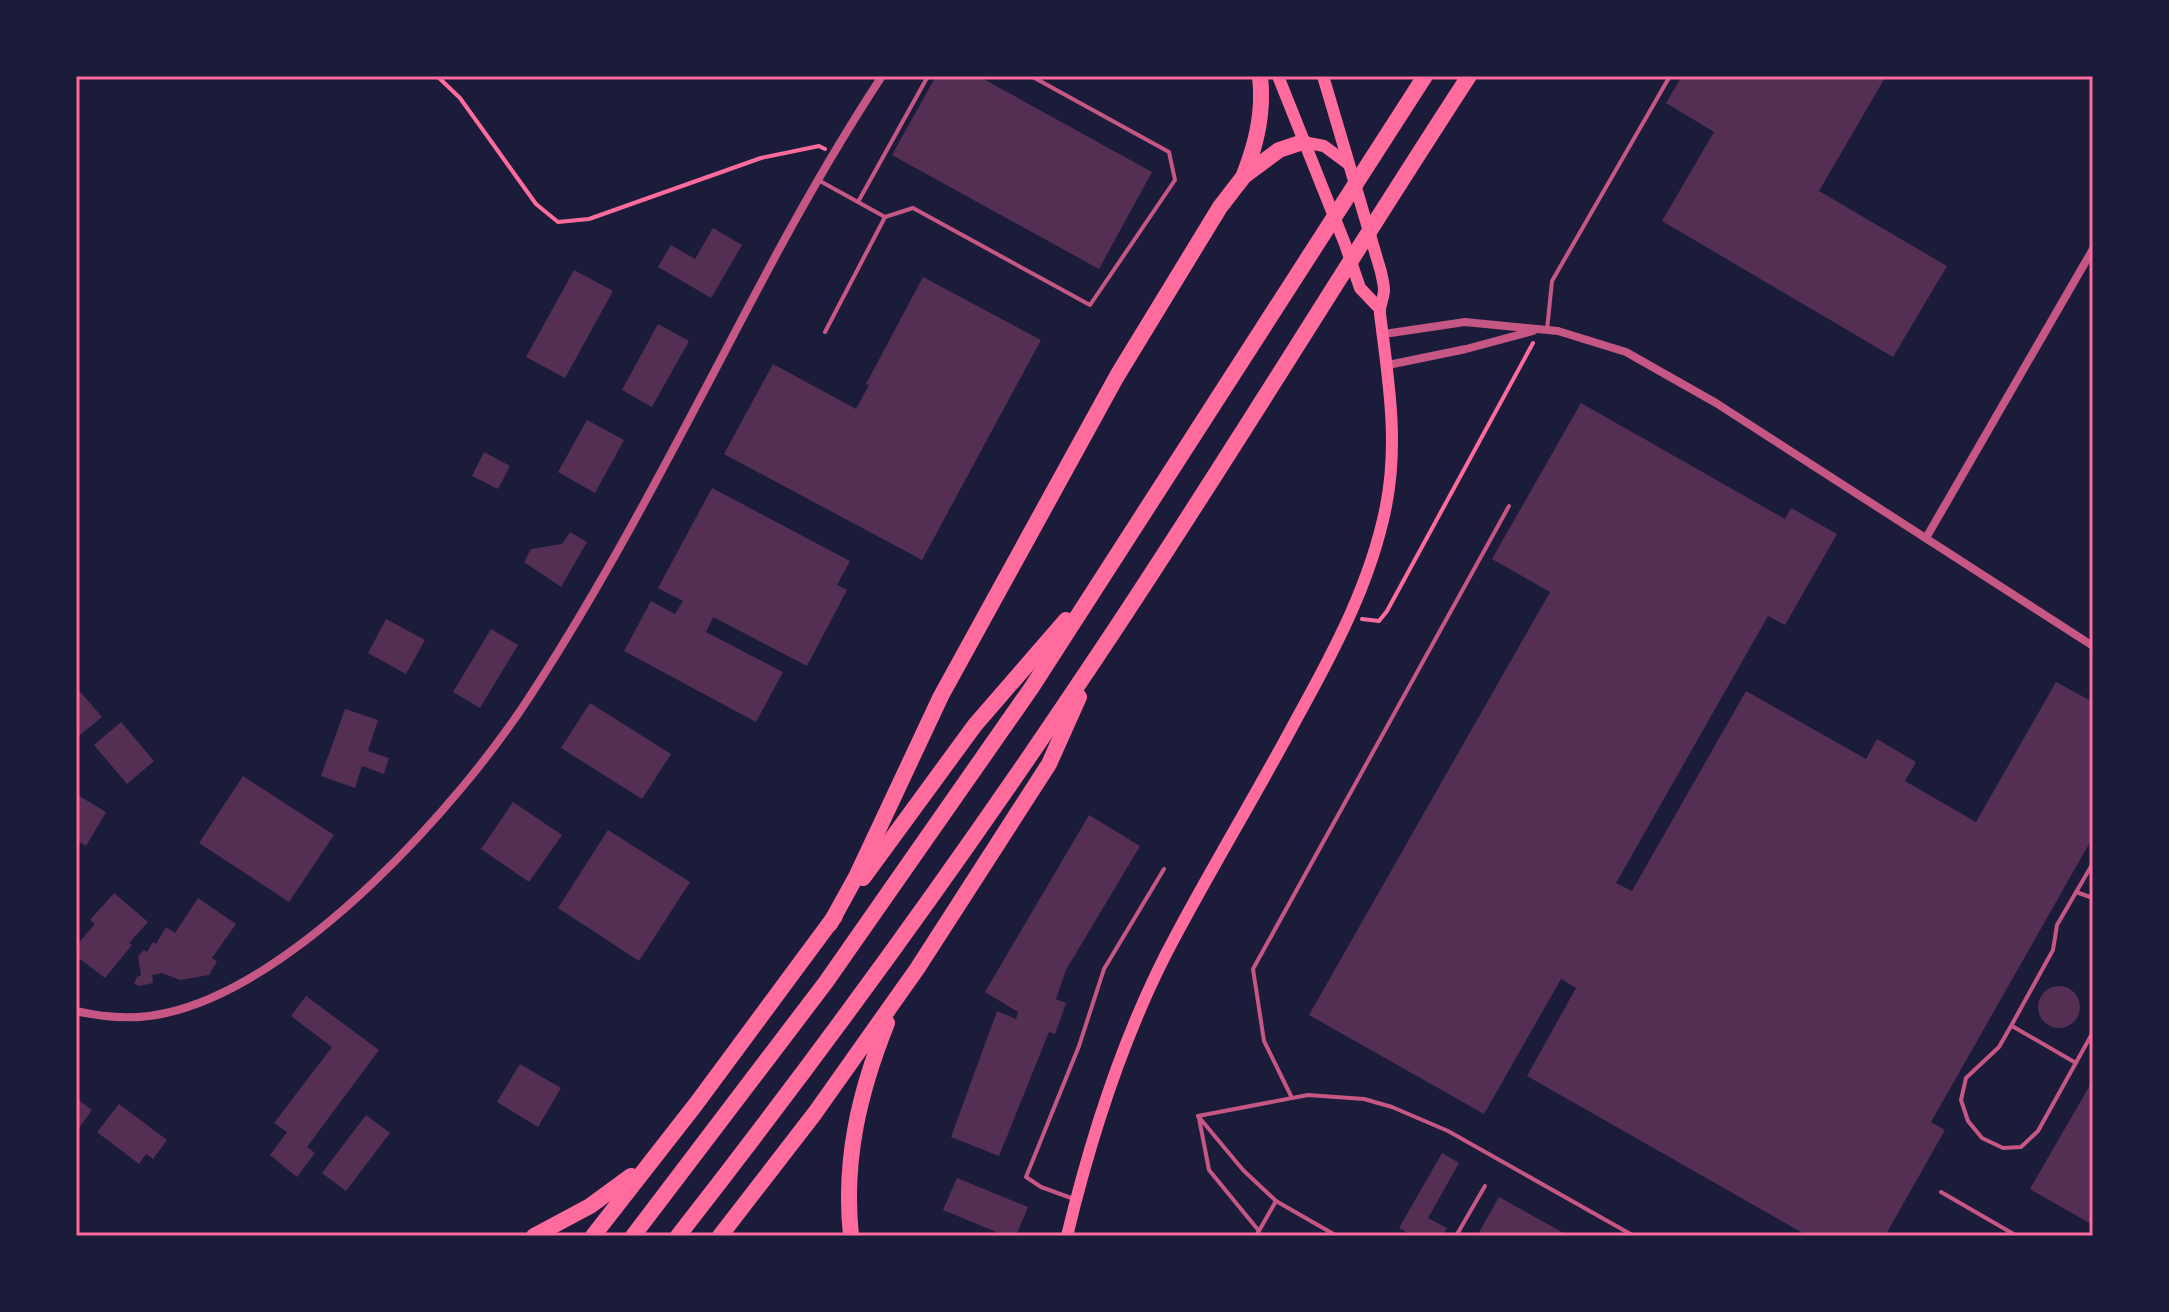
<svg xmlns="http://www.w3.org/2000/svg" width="2169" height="1312" viewBox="0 0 2169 1312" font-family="'Asap Condensed',sans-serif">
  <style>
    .building { fill: #542f53 }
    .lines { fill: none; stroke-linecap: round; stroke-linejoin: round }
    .path { stroke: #ff6b9d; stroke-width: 4 }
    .service { stroke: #c65784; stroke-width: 4 }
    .minor { stroke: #c65784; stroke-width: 8 }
    .secondary { stroke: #ff6b9d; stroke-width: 12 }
    .motorway { stroke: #ff6b9d; stroke-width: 16 }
    .neatline { fill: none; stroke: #ff6b9d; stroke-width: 3 }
  </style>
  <rect width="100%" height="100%" fill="#1b1b3a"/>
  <!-- building -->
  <g class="building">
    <path d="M936,76H978L1152,172L1099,269L892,155Z"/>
    <path d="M1682,76H1886L1819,191L1947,266L1893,357L1662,221L1714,132L1666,103Z"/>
    <path d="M713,228L742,245L711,298L658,267L671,245L695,259Z"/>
    <path d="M574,270L613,291L565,378L526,357Z"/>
    <path d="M923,277L1041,340L922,560L724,454L773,364L856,409L869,385L866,384Z"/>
    <path d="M658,324L689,341L652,407L622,390Z"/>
    <path d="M1581,403L1785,519L1791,508L1837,534L1785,625L1768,616L1616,883L1632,891L1746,691L1866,759L1877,739L1916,762L1905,781L1976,822L2056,682L2093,702V837L1931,1122L1945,1130L1885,1236H1808L1527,1076L1576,988L1561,979L1484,1114L1309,1015L1550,592L1492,559Z"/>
    <path d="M587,420L624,440L595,493L558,472Z"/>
    <path d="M484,452L510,466L498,489L472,476Z"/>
    <path d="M712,488L850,561L837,585L847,590L807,666L713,617L706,632L783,672L756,722L624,651L651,601L675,614L683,601L658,588Z"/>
    <path d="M570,532L587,542L561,587L524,562L531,549L562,544Z"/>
    <path d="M386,619L425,640L406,674L368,653Z"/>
    <path d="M491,629L518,645L480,708L453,692Z"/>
    <path d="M76,687L102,717L76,738Z"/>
    <path d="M590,703L671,754L642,799L561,748Z"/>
    <path d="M345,709L378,720L368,751L389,758L384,774L362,766L355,788L321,776Z"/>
    <path d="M121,722L154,761L127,784L94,745Z"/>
    <path d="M243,776L334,835L289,902L199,843Z"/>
    <path d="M76,794L106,812L86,846L76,840Z"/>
    <path d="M513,802L562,835L529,882L481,849Z"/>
    <path d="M1089,815L1140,846L1066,970L1056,999L1066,1003L1055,1034L1049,1032L999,1156L951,1137L997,1011L1016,1019L1018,1012L985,992Z"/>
    <path d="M608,830L690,882L639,961L558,908Z"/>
    <path d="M114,893L148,922L129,943L132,945L105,978L76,956V946L95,924L90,920Z"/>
    <path d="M198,898L236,924L212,958L217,961L209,975L180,980L162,973L152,975L153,983L139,986L134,984L137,977L141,975L138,956L144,950L147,952L153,942L156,944L166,927L175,933Z"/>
    <circle cx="2059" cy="1007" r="21"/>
    <path d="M306,996L379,1050L307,1147L315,1153L297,1177L270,1155L287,1132L274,1123L332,1047L291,1016Z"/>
    <path d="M520,1064L561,1088L538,1127L497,1102Z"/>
    <path d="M2093,1080V1225L2030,1189Z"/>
    <path d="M76,1098L92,1110L76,1132Z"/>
    <path d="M119,1104L167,1140L153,1159L146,1154L139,1164L97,1132Z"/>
    <path d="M366,1115L390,1133L346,1191L322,1173Z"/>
    <path d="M1442,1153L1459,1163L1428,1218L1447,1228L1442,1236H1413L1399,1228Z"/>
    <path d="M957,1178L1028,1207L1016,1236H1006L943,1210Z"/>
    <path d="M1499,1197L1569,1236H1477Z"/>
  </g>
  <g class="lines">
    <!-- path -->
    <g class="path">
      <path d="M437,76L460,98L536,204L558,222L589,219L761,158L819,146L825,149"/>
      <path d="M1362,619L1379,621L1387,611L1533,343"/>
    </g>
    <!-- service -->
    <g class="service">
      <path d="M820,181L885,217L913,208L1090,305L1175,180L1169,152L1031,76"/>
      <path d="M858,202L928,76"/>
      <path d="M1547,330L1552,281L1670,76"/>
      <path d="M825,332L885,217"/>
      <path d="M2093,863L2057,925L2053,950L2011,1026L1999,1047L1966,1078L1961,1100L1968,1121L1982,1138L2003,1148L2021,1147L2038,1131L2093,1032"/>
      <path d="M2076,892L2093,898"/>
      <path d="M2012,1026L2076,1063"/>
      <path d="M1292,1098L1264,1041L1253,969L1509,506"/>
      <path d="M1198,1116L1308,1095L1364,1099L1392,1107L1448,1131L1634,1236"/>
      <path d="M1198,1116L1243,1170L1276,1201L1337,1236"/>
      <path d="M1199,1118L1209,1170L1259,1231"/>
      <path d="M1941,1192L2017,1236"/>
      <path d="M1074,1199L1041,1187L1026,1177L1079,1046L1104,969L1164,869"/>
      <path d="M1256,1236L1276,1201"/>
      <path d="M1456,1236L1485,1186"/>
    </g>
    <!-- minor -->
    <g class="minor">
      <path d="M1384,334L1465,322L1558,331L1626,352L1716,403L2093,646"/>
      <path d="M1388,365L1466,349L1533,331"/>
      <path d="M1926,538L2093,249"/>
      <path d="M76,1011C106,1018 136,1020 166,1013C298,984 461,804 532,693C623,553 697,402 776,255C809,194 844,134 882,76"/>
    </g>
    <!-- secondary -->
    <g class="secondary">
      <path d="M1278,76L1345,244L1360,288L1380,309"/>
      <path d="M1303,142L1324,146L1347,163"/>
      <path d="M1067,1236C1092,1132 1125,1029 1176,935C1215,862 1258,791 1297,718C1334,651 1371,582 1386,506C1399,441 1388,378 1380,314C1379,305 1384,298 1384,290C1384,284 1382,278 1381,272L1323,76"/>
    </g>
    <!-- motorway -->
    <g class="motorway">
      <path d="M1244,175C1257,142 1264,111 1260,76"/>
      <path d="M863,878L975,725L1066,620"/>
      <path d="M830,924L857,875L941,696L1117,376L1220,207L1244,176L1279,150L1303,142"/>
      <path d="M534,1236L590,1206L631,1176"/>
      <path d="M593,1236L696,1104L835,916"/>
      <path d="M633,1236L826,982L1032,687L1425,76"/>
      <path d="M678,1236C824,1049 964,856 1096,658C1224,467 1343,269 1469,76"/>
      <path d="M720,1236L815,1113L917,969L1049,764L1079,697"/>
      <path d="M851,1236C843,1161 859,1093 887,1023"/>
    </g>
  </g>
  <!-- border -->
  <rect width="2169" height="1312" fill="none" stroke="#1b1b3a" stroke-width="156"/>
  <rect x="78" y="78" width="2013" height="1156" class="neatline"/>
</svg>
